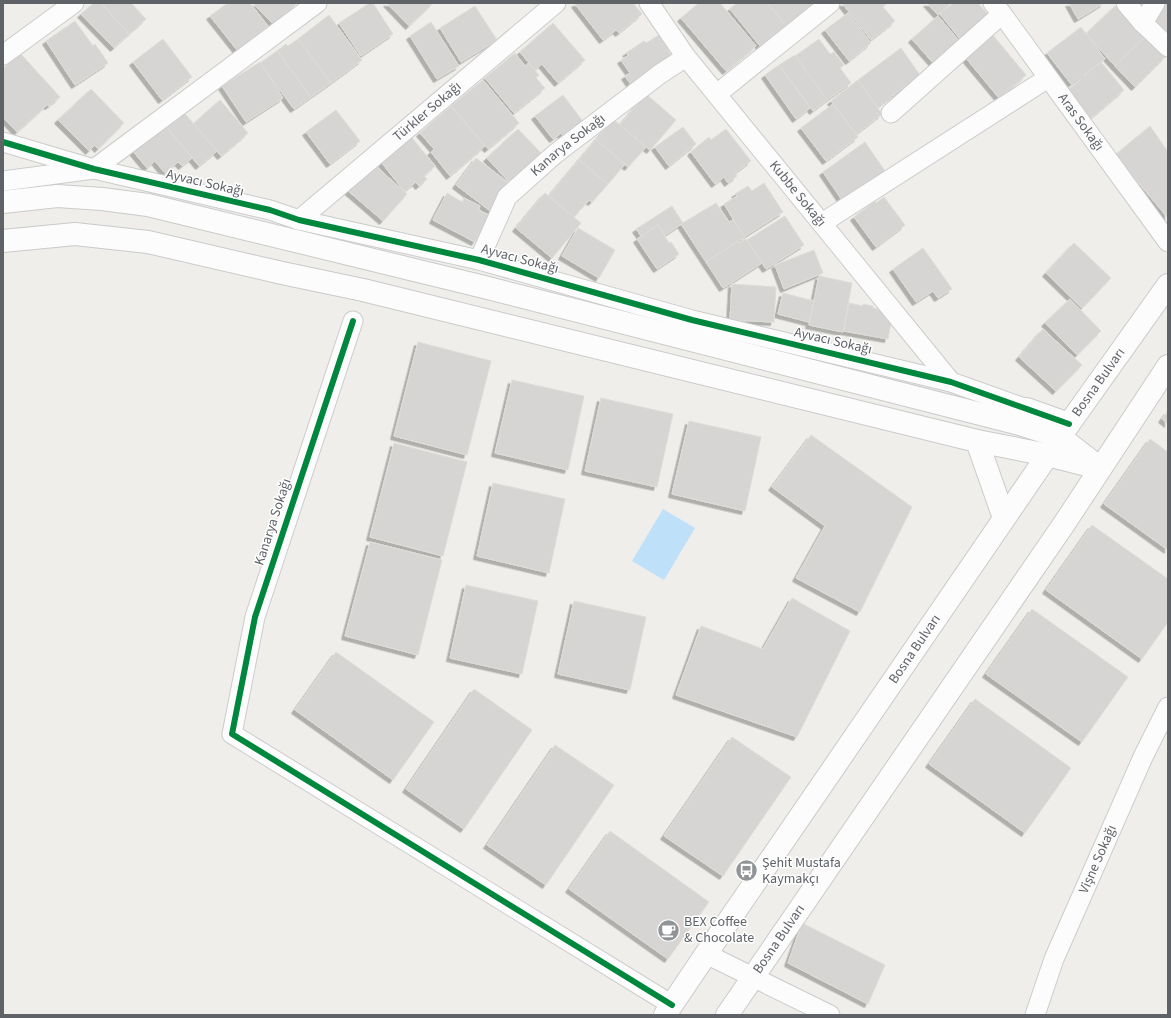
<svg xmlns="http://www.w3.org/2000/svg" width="1171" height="1018" viewBox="0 0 1171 1018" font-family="'Source Sans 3',sans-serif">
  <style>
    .water { fill: #bfe0f9 }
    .building { fill: #d6d5d3; stroke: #deddd9; filter: url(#shadow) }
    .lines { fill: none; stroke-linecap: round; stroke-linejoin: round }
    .street-casing { stroke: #cbcccc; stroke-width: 21 }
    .secondary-casing { stroke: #cacacb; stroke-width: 24 }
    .street { stroke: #fdfcfc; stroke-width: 19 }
    .secondary { stroke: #fdfcfc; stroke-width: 22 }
    .cycleway-casing { stroke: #fff; stroke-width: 8 }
    .cycleway { stroke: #00873e; stroke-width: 6 }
    .labels { text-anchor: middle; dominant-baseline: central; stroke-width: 3; stroke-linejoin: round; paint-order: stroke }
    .street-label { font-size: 14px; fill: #5f6368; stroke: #fff }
    .poi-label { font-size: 14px; fill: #5f6368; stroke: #fff; text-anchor: start }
  </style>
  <defs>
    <filter id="shadow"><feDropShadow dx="-3.5" dy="3.5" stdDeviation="0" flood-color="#0004"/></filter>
  </defs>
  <rect width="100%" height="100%" fill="#efeeea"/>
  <!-- water -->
  <path class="water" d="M663,509L695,528L664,580L632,561Z"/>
  <!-- building -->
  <g class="building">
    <path d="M94,3H101L129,34L114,48L81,14Z"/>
    <path d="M101,3H131L146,19L129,34Z"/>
    <path d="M228,3H250L268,26L237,50L210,16Z"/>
    <path d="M253,3H297L274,25Z"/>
    <path d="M370,3H373L393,34L361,56L339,23Z"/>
    <path d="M387,3H433L409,26Z"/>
    <path d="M577,3H633L642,14L619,33L616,30L603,40L575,4Z"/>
    <path d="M699,3H720L756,46L726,71L681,18Z"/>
    <path d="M737,3H768L786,25L760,46L730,9Z"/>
    <path d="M768,3H813V4L786,26Z"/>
    <path d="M842,3H886V4L883,7L895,21L871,40Z"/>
    <path d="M927,3H951L938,15Z"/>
    <path d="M953,3H978L989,16L961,40L940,14Z"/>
    <path d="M1069,3H1104L1078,19Z"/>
    <path d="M1165,3H1168V32L1152,20Z"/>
    <path d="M475,6L497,40L461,62L440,28Z"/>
    <path d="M1115,6L1146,36L1115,66L1086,34Z"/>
    <path d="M848,13L871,43L849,61L825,30Z"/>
    <path d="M329,15L362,60L331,83L298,39Z"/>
    <path d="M938,16L960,42L934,64L912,39Z"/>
    <path d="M75,21L93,46L95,44L108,63L75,85L46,41Z"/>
    <path d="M431,22L459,66L437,79L410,36Z"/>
    <path d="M553,23L585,60L558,83L542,64L535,70L520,52Z"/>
    <path d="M1081,27L1105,59L1071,84L1047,53Z"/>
    <path d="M992,34L1026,75L999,98L965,57Z"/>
    <path d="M659,35L675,62L634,89L625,76L630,73L621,60L629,55L626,53L644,41L646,43Z"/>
    <path d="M1146,36L1166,56L1135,87L1115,66Z"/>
    <path d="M163,39L192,77L162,100L133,62Z"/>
    <path d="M298,39L331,83L311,97L277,51L286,44L288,46Z"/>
    <path d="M819,39L830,54L834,52L844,65L840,68L851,83L827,100L795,56Z"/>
    <path d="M901,48L920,75L877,107L858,80Z"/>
    <path d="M277,51L311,97L294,109L260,63Z"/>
    <path d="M20,53L60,97L49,106L47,105L17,132L3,117V69Z"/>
    <path d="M515,53L525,66L528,63L539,75L536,78L545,88L514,113L485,78Z"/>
    <path d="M795,55L827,100L813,111L779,65Z"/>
    <path d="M260,62L283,98L246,122L222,86Z"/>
    <path d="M1101,62L1124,90L1091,118L1068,90Z"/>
    <path d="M779,65L810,108L796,119L765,75Z"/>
    <path d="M483,80L519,123L488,149L451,106Z"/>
    <path d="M858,80L882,114L856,134L831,101Z"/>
    <path d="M91,89L124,123L98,149L95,145L89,151L58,120Z"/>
    <path d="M646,94L676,120L650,150L620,125Z"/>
    <path d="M563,95L584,123L564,138L561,133L553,139L535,116Z"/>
    <path d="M220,100L248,133L221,156L193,124Z"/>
    <path d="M833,104L858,137L826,161L801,128Z"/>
    <path d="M451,106L485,146L450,176L431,152L434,149L420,133Z"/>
    <path d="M181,109L217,151L199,166L164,124Z"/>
    <path d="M336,110L360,141L330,164L306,132Z"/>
    <path d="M613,119L646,147L628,167L596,140Z"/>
    <path d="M164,124L192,158L182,166L178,162L165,173L155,161L147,168L132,150Z"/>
    <path d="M1150,126L1168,152V218L1115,155Z"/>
    <path d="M683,127L696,144L669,166L655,147Z"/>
    <path d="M518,129L541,153L510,183L487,158Z"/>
    <path d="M726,129L751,161L735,173L737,176L728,183L724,177L715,184L691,152L709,137L711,140Z"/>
    <path d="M408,133L435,166L424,176L427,179L419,186L416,182L404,191L378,158Z"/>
    <path d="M596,140L625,164L608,184L579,160Z"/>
    <path d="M865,142L887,174L844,203L823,172Z"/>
    <path d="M476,158L513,186L493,213L456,185Z"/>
    <path d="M579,160L608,184L592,202L589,200L574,217L549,196Z"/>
    <path d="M371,162L407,194L383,221L346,189Z"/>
    <path d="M764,183L783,212L744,237L724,204L737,196L735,194L748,186L752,191Z"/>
    <path d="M447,193L462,202L464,198L480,206L478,210L489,215L475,242L433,220Z"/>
    <path d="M545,193L581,223L552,258L516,228Z"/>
    <path d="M884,197L905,225L876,247L854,217L875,201L876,203Z"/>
    <path d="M716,203L729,222L733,220L745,237L706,262L681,224Z"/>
    <path d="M672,206L683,223L665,235L658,225L641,236L636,229Z"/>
    <path d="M785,216L804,245L766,269L747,240Z"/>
    <path d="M658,225L669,243L671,242L679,254L657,269L637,239Z"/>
    <path d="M578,228L615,250L599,278L562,256Z"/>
    <path d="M746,239L762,263L723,288L706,262L738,241L739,243Z"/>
    <path d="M1074,243L1111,278L1082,308L1046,273Z"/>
    <path d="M923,248L952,289L938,298L933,291L916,302L893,269Z"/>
    <path d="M814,250L823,273L784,289L775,265Z"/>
    <path d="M819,276L852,283L843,332L809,325Z"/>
    <path d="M732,284L776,287L774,322L730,320Z"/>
    <path d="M783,293L814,301L809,322L778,314Z"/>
    <path d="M1070,299L1101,331L1077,355L1045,323Z"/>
    <path d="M849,303L863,306V304L873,306V308L893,312L888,339L844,331Z"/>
    <path d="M1043,329L1082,365L1056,391L1019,357Z"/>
    <path d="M418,342L491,361L467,455L394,436Z"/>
    <path d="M512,380L584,396L568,470L495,453Z"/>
    <path d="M601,398L673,414L657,487L585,471Z"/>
    <path d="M1168,411V424L1162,419Z"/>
    <path d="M689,421L761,437L745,511L672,494Z"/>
    <path d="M811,435L912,507L860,612L796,578L825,526L772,487Z"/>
    <path d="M1150,439L1168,452V550L1104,504Z"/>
    <path d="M394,443L467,462L443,556L370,537Z"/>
    <path d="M493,483L565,499L549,573L477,556Z"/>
    <path d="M1092,525L1168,579V622L1142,659L1046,590Z"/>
    <path d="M370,542L442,560L418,655L345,636Z"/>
    <path d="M466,585L538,601L522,674L450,658Z"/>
    <path d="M792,598L850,631L797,737L676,695L701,626L763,649Z"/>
    <path d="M574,601L646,617L630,690L558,674Z"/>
    <path d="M1032,609L1128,677L1082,742L986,674Z"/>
    <path d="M336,652L434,722L393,780L295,710Z"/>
    <path d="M474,689L532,730L464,829L406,789Z"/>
    <path d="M975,699L1071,768L1025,833L929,764Z"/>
    <path d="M732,737L791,777L723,876L664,836Z"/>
    <path d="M555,745L614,785L546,885L487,845Z"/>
    <path d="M610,831L709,902L668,959L569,889Z"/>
    <path d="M802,923L885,965L868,1004L788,963Z"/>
  </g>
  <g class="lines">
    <defs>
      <g id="street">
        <path id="s1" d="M649,3L686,57L951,382"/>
        <path id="s2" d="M993,3L1002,14L1168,242"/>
        <path d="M1126,3L1143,23L1168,47"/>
        <path d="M1143,23L1155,3"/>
        <path d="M3,55L74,3"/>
        <path d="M717,94L830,3"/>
        <path d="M891,113L1002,14"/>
        <path d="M3,142L94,169L270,210L299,220L479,260L692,320L951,382L1027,409"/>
        <path d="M3,181L94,169L317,3"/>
        <path id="s3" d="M299,220L556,3"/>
        <path d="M822,223L1048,78"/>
        <path id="s4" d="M479,260L507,197L555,154L660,74L686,57"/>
        <path d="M353,321L255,617L232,734L672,1005"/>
        <path d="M706,954L830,1015"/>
        <path id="s5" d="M1035,1015L1054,959L1143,757L1168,707"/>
      </g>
      <g id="secondary">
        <path d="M3,202L57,196L102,199L148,205L484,287L1020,424L1060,437L1100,468"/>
        <path d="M3,241L75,234L148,242L282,273L363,290L977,441L1048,455L1091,466"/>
        <path d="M1027,409L1069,424"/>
        <path d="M977,441L1004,518"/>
        <path id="s6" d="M665,1015L706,954L1069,424L1168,285"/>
        <path id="s7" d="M727,1015L1064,524L1168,366"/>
      </g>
    </defs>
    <!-- street casing -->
    <use href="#street" class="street-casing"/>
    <!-- secondary casing -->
    <use href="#secondary" class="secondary-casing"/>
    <!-- street -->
    <use href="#street" class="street"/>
    <!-- secondary -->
    <use href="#secondary" class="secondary"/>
    <defs>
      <g id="cycleway">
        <path d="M3,142L94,169L270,210L299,220L479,260L692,320L951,382L1069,424"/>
        <path d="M353,321L255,617L232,734L672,1005"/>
      </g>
    </defs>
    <!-- cycleway casing -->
    <use href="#cycleway" class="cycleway-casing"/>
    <!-- cycleway -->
    <use href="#cycleway" class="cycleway"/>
  </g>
  <!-- icons -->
  <defs>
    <symbol id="bus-disc" viewBox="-11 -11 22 22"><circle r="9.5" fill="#919496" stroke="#fff"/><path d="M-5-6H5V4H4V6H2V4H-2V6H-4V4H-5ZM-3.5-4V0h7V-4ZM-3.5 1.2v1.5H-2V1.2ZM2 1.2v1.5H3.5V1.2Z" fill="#fff"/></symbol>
    <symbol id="cafe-disc" viewBox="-11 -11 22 22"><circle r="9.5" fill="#919496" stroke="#fff"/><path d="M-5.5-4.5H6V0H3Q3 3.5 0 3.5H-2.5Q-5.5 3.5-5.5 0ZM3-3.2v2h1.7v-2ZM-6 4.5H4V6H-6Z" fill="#fff"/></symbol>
  </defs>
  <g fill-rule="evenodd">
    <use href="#bus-disc" x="734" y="858" width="25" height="25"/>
    <use href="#cafe-disc" x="656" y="918" width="25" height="25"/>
  </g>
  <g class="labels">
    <!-- street labels -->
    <g class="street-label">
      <text stroke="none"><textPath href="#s3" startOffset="168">Türkler Sokağı</textPath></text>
      <text stroke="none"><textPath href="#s2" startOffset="148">Aras Sokağı</textPath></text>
      <text stroke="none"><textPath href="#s4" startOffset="149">Kanarya Sokağı</textPath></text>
      <text transform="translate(205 183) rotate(13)">Ayvacı Sokağı</text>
      <text stroke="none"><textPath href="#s1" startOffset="242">Kubbe Sokağı</textPath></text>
      <text transform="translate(520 259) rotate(15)">Ayvacı Sokağı</text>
      <text transform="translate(833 341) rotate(13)">Ayvacı Sokağı</text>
      <text stroke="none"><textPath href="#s6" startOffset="767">Bosna Bulvarı</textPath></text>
      <text transform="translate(273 522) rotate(-72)">Kanarya Sokağı</text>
      <text stroke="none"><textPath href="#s6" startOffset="443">Bosna Bulvarı</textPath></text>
      <text stroke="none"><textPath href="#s5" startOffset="168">Vişne Sokağı</textPath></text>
      <text stroke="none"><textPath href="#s7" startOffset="92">Bosna Bulvarı</textPath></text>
    </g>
    <!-- poi labels -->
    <g class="poi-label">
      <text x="762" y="863">Şehit Mustafa<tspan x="762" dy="16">Kaymakçı</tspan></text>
      <text x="684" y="922">BEX Coffee<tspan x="684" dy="16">&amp; Chocolate</tspan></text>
    </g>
  </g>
  <!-- border -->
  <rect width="1171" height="1018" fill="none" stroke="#5f6368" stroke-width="8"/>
</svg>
